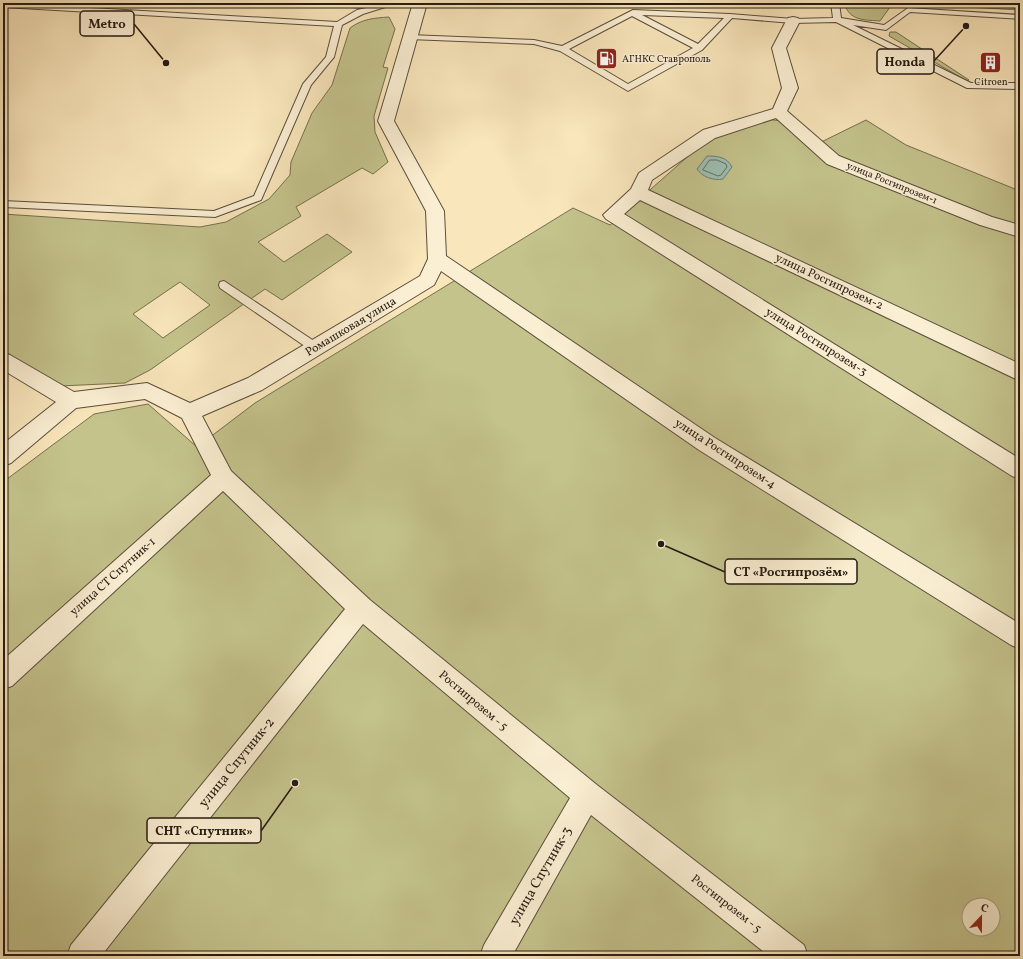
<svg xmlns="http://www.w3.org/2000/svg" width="1023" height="959" viewBox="0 0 1023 959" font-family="Vollkorn,serif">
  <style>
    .green { fill: #c4c38c; stroke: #756f50; fill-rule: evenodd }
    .water { fill: #9ebfb3; stroke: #6e7d73 }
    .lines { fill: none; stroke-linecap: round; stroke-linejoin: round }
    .shore { stroke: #626d63; stroke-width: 1 }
    .service-casing { stroke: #5b4e3d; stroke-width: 2 }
    .minor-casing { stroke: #5b4e3d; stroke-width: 2 }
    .service { fill: #fbefd3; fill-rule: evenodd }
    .minor { fill: #fbefd3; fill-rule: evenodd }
    .labels { text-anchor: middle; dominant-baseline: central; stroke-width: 3; stroke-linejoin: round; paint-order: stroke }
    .far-poi-label { font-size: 10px; fill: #261b13; stroke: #fbefd3; text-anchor: start }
    .far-street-label { font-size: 10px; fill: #261b13; stroke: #fbefd3 }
    .street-label { font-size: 12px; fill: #261b13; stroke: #fbefd3 }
    .near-street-label { font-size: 14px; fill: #261b13; stroke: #fbefd3 }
    .leader { fill: none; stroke: #261b13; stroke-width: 1.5 }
    .callout-dot { fill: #261b13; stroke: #fbefd3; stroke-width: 1.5 }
    .callout { fill: #fbefd3; stroke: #261b13; stroke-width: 1.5 }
    .callout-label { font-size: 13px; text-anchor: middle; font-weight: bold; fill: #261b13 }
  </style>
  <rect width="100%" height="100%" fill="#f9e6bb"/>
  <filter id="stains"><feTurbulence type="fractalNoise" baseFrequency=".005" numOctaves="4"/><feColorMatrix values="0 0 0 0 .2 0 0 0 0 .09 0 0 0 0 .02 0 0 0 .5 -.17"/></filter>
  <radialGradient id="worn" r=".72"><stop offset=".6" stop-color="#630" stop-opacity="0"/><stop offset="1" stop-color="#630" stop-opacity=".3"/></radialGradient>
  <!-- green -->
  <g class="green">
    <path d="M848,3H893L880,21C867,20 851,21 846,7Z"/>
    <path d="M896,3H1020V10Z"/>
    <path d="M389,17L395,29L383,67L388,68L374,116L375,132L388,162L373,174L362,168L296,207L301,216L258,242L284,262L327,234L352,252L282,300L265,289L150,370L125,383L60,386L3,354V214L200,227L226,222L269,199L290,175L291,162L312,113L332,85L350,28C362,19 374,18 389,17ZM180,282L210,305L163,338L133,314Z"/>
    <path d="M890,32H896L969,80L967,81L889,36Z"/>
    <path d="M767,119L781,121L811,147L866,120L906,145L1015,189H1020V956H3V482L94,414L148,404L197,447L255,403L573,208L610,225L710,137ZM969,905H993V929H969Z"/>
  </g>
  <!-- water -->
  <path class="water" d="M707,156C718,156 727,157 732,167L723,179C714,181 702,177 697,169Z"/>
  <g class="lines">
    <!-- shore -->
    <path class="shore" d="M710,160H717L726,164L727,167L721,175L718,176L703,170Z"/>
    <defs>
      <g id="service">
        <path d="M3,3L337,22L357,10L366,8L321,5L317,3H359L375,6L385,3H398L363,14L342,25L334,57L311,85L261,200L215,217L3,207V201L214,211L254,196L303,84L326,57L334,26L3,7Z"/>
        <path d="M831,3H839L841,18L884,25L908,8L1020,15V19L910,12L886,30L853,25L971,83H1020V89L967,88L836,22L793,23L732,18L702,50L628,91L560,51L534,44L409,39L405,37L409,35L534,40L562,46L633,10L730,14L793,19L833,18ZM642,15L724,18L698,44ZM632,16L693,48L628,84L569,49Z"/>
        <path d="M224,281L320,345L321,348L320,351H312L220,288L219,285L220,282Z"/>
      </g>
      <g id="minor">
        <path d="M413,3H427L394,121L444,211L446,256L715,438L1020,624V649L1011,645L699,450L441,271L434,285L262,390L202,416L231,471L370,600L597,785L804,945L808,956H769L591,815L512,956H480L484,945L570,798L363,624L101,956H67L71,945L345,609L223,491L12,686L3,689V660L211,475L182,418L145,399L76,408L11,463L3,466V444L56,402L3,370V352L10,355L74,392L147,383L190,403L248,378L420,276L428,259L426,211L378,121Z"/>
        <path d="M793,17L798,18L800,21L786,48L798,88L787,111L839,156L992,217L1020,225V237L980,225L827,164L776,118L715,138L652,180L648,190L1020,364V381L640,200L624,214L1020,459V479L1012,476L606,219L603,215L631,189L639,173L703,130L773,109L782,88L772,48L786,21L788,18Z"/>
      </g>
    </defs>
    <!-- service casing -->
    <use href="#service" class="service-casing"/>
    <!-- minor casing -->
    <use href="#minor" class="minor-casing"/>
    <!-- service -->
    <use href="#service" class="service"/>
    <!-- minor -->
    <use href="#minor" class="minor"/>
  </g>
  <!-- icons -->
  <defs>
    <symbol id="fuel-square" viewBox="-11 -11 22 22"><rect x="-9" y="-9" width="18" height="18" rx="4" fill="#8f2418" stroke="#fbefd3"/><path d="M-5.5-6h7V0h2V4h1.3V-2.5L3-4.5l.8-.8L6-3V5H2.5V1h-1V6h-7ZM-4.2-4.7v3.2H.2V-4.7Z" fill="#fff"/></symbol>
    <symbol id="building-square" viewBox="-11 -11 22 22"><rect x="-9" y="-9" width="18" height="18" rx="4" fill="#8f2418" stroke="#fbefd3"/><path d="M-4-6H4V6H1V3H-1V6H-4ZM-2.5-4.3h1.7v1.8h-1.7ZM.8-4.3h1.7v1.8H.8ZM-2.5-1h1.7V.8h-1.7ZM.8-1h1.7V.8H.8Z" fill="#fff"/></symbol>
  </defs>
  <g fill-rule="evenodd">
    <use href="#fuel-square" x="594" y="46" width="25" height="25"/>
    <use href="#building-square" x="978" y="50" width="25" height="25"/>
  </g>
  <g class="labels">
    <!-- far-poi labels -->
    <g class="far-poi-label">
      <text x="622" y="59">АГНКС Ставрополь</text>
      <text x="991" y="82" text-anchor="middle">Citroen</text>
    </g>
    <!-- far-street labels -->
    <g class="far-street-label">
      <text transform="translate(892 183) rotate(22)">улица Росгипрозем-1</text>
    </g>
    <!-- street labels -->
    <g class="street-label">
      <text transform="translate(829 282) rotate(25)">улица Росгипрозем-2</text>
      <text transform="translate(351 327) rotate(-31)">Ромашковая улица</text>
      <text transform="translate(816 342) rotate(32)">улица Росгипрозем-3</text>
      <text transform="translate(725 454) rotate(33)">улица Росгипрозем-4</text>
      <text transform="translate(113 577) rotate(-42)">улица СТ Спутник-1</text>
      <text transform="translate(473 701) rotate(40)">Росгипрозем - 5</text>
      <text transform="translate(726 904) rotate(38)">Росгипрозем - 5</text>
    </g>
    <!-- near-street labels -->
    <g class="near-street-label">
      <text transform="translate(237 763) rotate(-51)">улица Спутник-2</text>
      <text transform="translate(541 876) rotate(-60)">улица Спутник-3</text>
    </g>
  </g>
  <!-- callouts -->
  <path class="leader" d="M166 63L134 24M966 26L934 61M661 544L725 572M295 783L261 831"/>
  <g class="callout-dot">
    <circle cx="166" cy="63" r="4"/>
    <circle cx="966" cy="26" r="4"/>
    <circle cx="661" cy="544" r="4"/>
    <circle cx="295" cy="783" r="4"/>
  </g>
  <g class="callout">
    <rect x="80" y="11" width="54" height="25" rx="4"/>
    <rect x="877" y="49" width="57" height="25" rx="4"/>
    <rect x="725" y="559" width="132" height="25" rx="4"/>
    <rect x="147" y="818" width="114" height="25" rx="4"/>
  </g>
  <g class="callout-label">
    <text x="107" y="28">Metro</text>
    <text x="905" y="66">Honda</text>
    <text x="791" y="576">СТ «Росгипрозём»</text>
    <text x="204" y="835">СНТ «Спутник»</text>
  </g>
  <!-- margin -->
  <rect width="1023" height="959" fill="none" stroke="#f9e6bb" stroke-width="16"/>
  <rect x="4" y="4" width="1015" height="951" fill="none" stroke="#261b13" stroke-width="2"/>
  <rect x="8" y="8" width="1007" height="943" fill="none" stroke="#261b13"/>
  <!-- north arrow -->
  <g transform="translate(981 917) rotate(22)"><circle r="19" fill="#fbefd3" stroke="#a69a86"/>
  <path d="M0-3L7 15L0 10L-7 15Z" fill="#8f2418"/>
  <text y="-6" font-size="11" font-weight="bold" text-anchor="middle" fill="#261b13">С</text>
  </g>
  <rect width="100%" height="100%" filter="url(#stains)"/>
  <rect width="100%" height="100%" fill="url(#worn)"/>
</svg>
